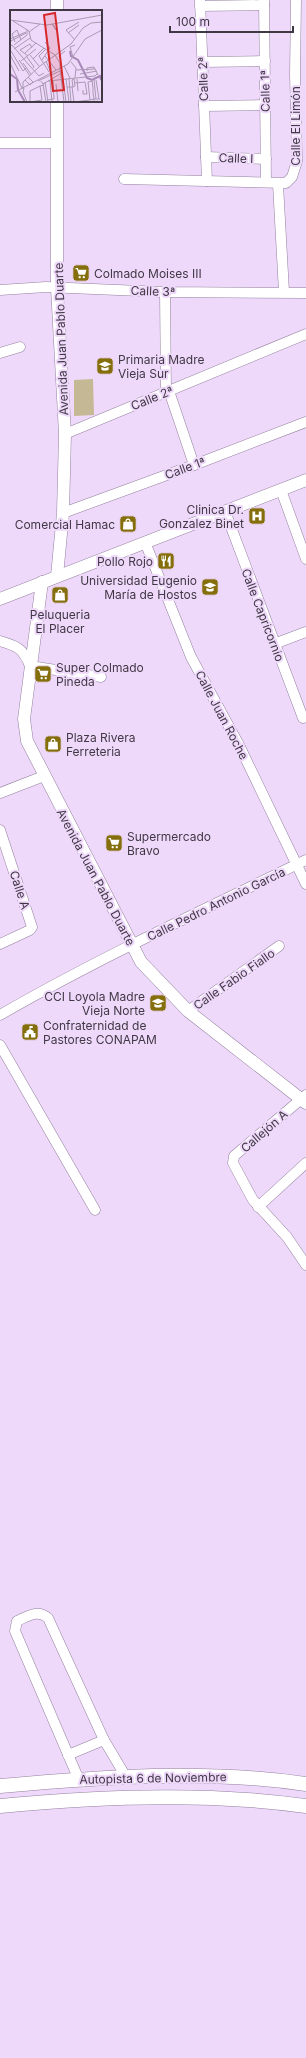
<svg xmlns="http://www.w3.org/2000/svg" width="306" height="2058" viewBox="0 0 306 2058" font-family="Inter,sans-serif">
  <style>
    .green { fill: #c4b994 }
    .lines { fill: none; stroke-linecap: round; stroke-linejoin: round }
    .minor-casing { stroke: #93809e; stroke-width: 11 }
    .major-casing { stroke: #93809e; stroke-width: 13 }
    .highway-casing { stroke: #93809e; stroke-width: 15 }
    .minor { stroke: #fff; stroke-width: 10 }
    .major { stroke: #fff; stroke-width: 12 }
    .highway { stroke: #fff; stroke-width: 14 }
    .labels { text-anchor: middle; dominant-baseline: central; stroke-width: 4; stroke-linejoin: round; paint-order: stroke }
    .street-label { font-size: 12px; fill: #413845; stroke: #efd9fb }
    .poi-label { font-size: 12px; fill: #413845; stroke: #efd9fb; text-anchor: start }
    .inset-river { fill: none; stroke: #a788b8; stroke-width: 2 }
    .inset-road { fill: none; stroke: #a999b2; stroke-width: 1 }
    .view { fill: #d62828; fill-opacity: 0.15; stroke: #d62828; stroke-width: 2 }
    .inset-edge { fill: none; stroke: #413845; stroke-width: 2 }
  </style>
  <rect width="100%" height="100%" fill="#efd9fb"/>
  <!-- green -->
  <path class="green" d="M93,379L94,415L74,416V380Z"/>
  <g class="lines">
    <defs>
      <g id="minor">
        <path d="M200,0L207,181"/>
        <path d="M264,0L266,182"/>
        <path d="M200,6L264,5"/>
        <path d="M202,62L265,61"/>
        <path d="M204,106L265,105"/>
        <path d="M0,143H56"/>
        <path d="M206,157L266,159"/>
        <path d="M124,179L286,183L292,177L297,161L295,74L296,0"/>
        <path d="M278,184L284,292"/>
        <path d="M0,290L46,287L165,292L306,293"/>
        <path d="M165,292L166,393"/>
        <path d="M0,353L20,347"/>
        <path d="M169,391L194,465"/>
        <path d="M65,434L306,334"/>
        <path d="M281,490L306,559"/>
        <path d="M225,511L303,718"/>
        <path d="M63,513L194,465L306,422"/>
        <path d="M145,542L191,657L239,745L306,884"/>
        <path d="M0,641C17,646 23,648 30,666L101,677"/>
        <path d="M274,644L306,632"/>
        <path d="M0,793L44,776"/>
        <path d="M0,830L32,927L30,930L0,944"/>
        <path d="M188,1011L279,946"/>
        <path d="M0,1015C99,958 203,910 306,860"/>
        <path d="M0,1045L95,1210"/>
        <path d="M306,1095L234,1156L233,1163L253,1200L287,1237L306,1265"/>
        <path d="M258,1207L306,1163"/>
        <path d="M68,1755L104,1740"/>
        <path d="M79,1780L15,1631L17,1621C28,1616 38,1609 48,1618L104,1740L126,1777"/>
      </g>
      <g id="major">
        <path d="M57,0V11"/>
        <path d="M57,101V288L65,434L63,513L57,576"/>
        <path d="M42,582L24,719L27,741L141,962L188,1011L306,1103"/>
        <path d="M0,599L306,480"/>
      </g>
      <g id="highway">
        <path d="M0,1786C102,1777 204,1769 306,1784"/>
        <path d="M0,1806C101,1796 205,1792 306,1806"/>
      </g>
    </defs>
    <!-- minor casing -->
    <use href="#minor" class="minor-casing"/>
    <!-- major casing -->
    <use href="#major" class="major-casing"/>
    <!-- highway casing -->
    <use href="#highway" class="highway-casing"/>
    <!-- minor -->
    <use href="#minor" class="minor"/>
    <!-- major -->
    <use href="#major" class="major"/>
    <!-- highway -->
    <use href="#highway" class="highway"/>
  </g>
  <!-- icons -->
  <defs>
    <symbol id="supermarket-square" viewBox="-11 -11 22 22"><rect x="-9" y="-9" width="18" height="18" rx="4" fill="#856e0c" stroke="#efd9fb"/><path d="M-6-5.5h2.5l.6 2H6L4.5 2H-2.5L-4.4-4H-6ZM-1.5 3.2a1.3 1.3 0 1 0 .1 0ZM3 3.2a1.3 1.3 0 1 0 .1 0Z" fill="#fff"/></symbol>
    <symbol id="university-square" viewBox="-11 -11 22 22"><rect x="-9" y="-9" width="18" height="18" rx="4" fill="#856e0c" stroke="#efd9fb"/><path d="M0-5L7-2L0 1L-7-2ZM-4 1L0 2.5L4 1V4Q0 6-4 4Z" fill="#fff"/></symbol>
    <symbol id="hospital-square" viewBox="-11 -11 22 22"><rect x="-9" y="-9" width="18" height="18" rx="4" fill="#856e0c" stroke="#efd9fb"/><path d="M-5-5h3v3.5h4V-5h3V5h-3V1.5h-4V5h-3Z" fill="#fff"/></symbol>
    <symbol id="shop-square" viewBox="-11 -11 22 22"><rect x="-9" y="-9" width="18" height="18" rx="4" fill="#856e0c" stroke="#efd9fb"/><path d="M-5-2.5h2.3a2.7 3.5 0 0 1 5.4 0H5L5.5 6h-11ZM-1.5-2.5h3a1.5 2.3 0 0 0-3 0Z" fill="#fff"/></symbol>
    <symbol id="restaurant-square" viewBox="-11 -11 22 22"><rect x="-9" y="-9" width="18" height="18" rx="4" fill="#856e0c" stroke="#efd9fb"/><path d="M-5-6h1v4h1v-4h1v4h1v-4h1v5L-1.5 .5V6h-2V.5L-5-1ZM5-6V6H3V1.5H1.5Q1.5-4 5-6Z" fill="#fff"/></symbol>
    <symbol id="school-square" viewBox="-11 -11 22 22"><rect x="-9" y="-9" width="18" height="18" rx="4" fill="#856e0c" stroke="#efd9fb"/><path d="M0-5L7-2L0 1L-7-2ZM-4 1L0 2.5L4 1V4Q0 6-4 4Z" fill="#fff"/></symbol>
    <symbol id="civic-square" viewBox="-11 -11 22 22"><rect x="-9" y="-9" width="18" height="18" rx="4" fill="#856e0c" stroke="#efd9fb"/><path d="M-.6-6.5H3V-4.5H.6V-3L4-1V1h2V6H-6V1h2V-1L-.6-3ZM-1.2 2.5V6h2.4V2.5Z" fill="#fff"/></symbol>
  </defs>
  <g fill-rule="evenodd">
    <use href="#supermarket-square" x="71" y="263" width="20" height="20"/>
    <use href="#university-square" x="95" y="356" width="20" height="20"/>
    <use href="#hospital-square" x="247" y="506" width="20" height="20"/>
    <use href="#shop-square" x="118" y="514" width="20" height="20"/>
    <use href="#restaurant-square" x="156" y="551" width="20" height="20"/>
    <use href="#university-square" x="200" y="577" width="20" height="20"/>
    <use href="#shop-square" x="50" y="585" width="20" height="20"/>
    <use href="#supermarket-square" x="33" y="664" width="20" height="20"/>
    <use href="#shop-square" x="43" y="734" width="20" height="20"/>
    <use href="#supermarket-square" x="104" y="833" width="20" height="20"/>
    <use href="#school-square" x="148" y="993" width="20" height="20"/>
    <use href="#civic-square" x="20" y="1022" width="20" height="20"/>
  </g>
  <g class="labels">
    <!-- street labels -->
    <g class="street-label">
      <text transform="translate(203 79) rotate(-92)">Calle 2ª</text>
      <text transform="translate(265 91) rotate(-91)">Calle 1ª</text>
      <text transform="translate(295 126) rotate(-90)">Calle El Limón</text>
      <text transform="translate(236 158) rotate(2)">Calle I</text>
      <text transform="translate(153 291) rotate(2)">Calle 3ª</text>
      <text transform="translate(61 339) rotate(-92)">Avenida Juan Pablo Duarte</text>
      <text transform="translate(152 398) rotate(-22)">Calle 2ª</text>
      <text transform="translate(185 468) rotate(-20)">Calle 1ª</text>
      <text transform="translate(263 615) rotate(69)">Calle Capricornio</text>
      <text transform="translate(222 715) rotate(62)">Calle Juan Roche</text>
      <text transform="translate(96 877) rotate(62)">Avenida Juan Pablo Duarte</text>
      <text transform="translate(20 890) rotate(72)">Calle A</text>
      <text transform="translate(216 904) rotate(-26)">Calle Pedro Antonio García</text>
      <text transform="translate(234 979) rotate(-35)">Calle Fabio Fiallo</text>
      <text transform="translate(264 1131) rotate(-41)">Callejón A</text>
      <text transform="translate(153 1778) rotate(-1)">Autopista 6 de Noviembre</text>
    </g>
    <!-- poi labels -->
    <g class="poi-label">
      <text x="94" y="273">Colmado Moises III</text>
      <text x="118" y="359">Primaria Madre<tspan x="118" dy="14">Vieja Sur</tspan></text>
      <text x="244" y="509" text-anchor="end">Clinica Dr.<tspan x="244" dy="14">Gonzalez Binet</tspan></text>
      <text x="115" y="524" text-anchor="end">Comercial Hamac</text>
      <text x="153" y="561" text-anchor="end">Pollo Rojo</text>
      <text x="197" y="580" text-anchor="end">Universidad Eugenio<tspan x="197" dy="14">María de Hostos</tspan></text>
      <text x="60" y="614" text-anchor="middle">Peluqueria<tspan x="60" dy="14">El Placer</tspan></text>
      <text x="56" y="667">Super Colmado<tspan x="56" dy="14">Pineda</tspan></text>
      <text x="66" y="737">Plaza Rivera<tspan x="66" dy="14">Ferreteria</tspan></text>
      <text x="127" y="836">Supermercado<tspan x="127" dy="14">Bravo</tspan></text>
      <text x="145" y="996" text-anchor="end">CCI Loyola Madre<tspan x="145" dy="14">Vieja Norte</tspan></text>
      <text x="43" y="1025">Confraternidad de<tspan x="43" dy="14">Pastores CONAPAM</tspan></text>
    </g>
  </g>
  <!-- overview -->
  <g transform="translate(10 10)">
    <rect width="92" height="92" fill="#efd9fb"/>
    <path class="inset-river" d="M60,41L61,46L68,50L77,68L82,70L90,66L91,70M0,64L7,69L8,80L15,92"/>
    <path class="inset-road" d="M0,10L37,15L92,5M3,11L19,21L21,30L45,45L50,53V59M42,14L46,20L43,14M19,22L30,14M58,23L69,15M0,29L16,22M65,30L56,20L69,12M1,31L16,23M5,32L2,24L7,20L11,30M4,35L17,25V20M0,36L2,35L19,55M4,39L20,28M36,39L29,46L39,62M1,41L13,61L16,58M15,43L26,33M0,45L9,61M20,45L29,56M18,46L10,40L20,34L22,38M35,46L46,60M17,47L24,57L23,58M63,47L60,37L65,35M23,49L34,38M9,50L20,66M32,50L40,38L35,32M51,50L49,46L55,41M11,51L26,39M36,51L41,63M61,52L66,58L65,68M0,53L12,78H14L13,82L17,92M13,53L21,64M19,55L29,66L34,63M54,56L60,68M50,59L54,92M66,60L85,59M77,61V58L84,57L88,65M70,64L87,61M53,69L56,92M56,69L59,92M59,69L61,92M67,69L68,81M15,70L20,75L23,72L18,67M84,70L86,89M86,70L89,89M28,71L50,61M31,71L33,74L50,64M38,71L85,66L88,63M40,71L42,92M35,72L38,92M65,73L75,72L77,84H73V80M33,74L36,92M46,74L48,92M30,76L32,90L20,92V81L30,76L34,75M57,77H63L65,76L64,69L62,70L63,77M62,77L64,92M13,78V72L30,56L61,34L73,18L81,13L92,12M5,82L58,54L75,29L92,20M37,90L44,89L43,71M88,91L84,92V89L83,83V78L82,71L78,72L80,90L84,89H90M63,92L80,90"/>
    <path class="view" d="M45,3L54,80L43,81L34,5Z"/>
    <rect width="92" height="92" class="inset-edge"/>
  </g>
  <!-- scale -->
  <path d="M170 26v6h123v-6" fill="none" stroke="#413845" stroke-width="2"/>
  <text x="176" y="26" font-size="12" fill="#413845" stroke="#efd9fb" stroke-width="3" paint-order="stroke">100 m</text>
</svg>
